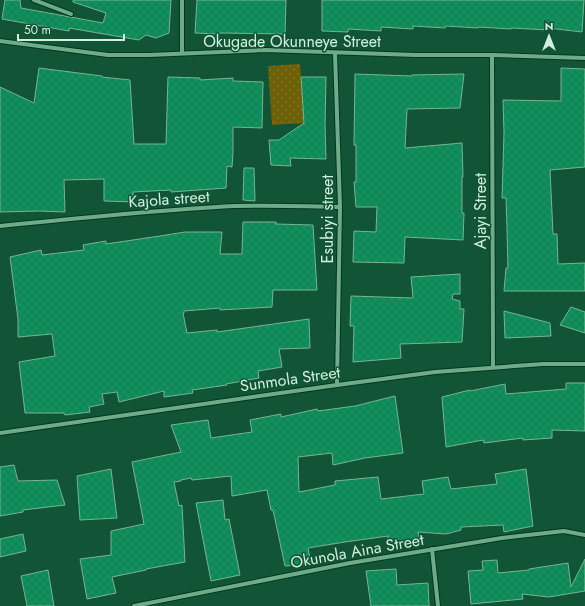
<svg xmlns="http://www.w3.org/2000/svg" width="585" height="606" viewBox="0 0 585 606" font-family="Jost,sans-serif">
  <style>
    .park { fill: url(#park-dots) }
    .building { fill: url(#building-cross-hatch); stroke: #76b592 }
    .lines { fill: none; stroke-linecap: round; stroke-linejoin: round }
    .minor-casing { stroke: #033721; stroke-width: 6 }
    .minor { stroke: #6eac89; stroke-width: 4 }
    .labels { text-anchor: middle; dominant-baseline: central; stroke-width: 3; stroke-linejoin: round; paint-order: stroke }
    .street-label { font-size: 16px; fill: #d0efdc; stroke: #125436 }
  </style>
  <defs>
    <pattern id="park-dots" width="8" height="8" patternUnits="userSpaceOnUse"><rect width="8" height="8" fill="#6e6007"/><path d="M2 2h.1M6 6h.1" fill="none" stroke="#82772b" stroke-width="1.8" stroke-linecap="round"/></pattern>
    <pattern id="building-cross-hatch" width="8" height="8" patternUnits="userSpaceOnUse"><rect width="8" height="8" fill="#0e925d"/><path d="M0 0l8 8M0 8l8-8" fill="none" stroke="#1f7854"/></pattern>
  </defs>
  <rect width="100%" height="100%" fill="#125436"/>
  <!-- park -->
  <path class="park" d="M300,64L304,123L272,125L268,66Z"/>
  <!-- building -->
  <g class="building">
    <path d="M5,0H20L21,8L103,23L106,13L73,2V0H171L169,33L156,38L146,35L139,40L69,28V31L2,19Z"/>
    <path d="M197,0H286L285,34L220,33V34L195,33Z"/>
    <path d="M322,0H584L582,32L548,28V30L511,28V29L478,27V28L446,26L445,28L413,26V29L381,27V31L348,29V32L322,31Z"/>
    <path d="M39,68L102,76V77L130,80L134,144H166L168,77L200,78V80L233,78V81L263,82L262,128L233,127V153L232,167L227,166L226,188L171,192V190L133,192V202L104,201V179L64,180L65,212L39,211L0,212V87L34,103Z"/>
    <path d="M561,68L585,69V167L550,170L553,234H557L558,264L585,263V291H504L506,268H508L507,229L506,198H502L504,133L503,100L561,101Z"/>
    <path d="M355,74L412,76V75L464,74L460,108L407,109L405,148L462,143L463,177H462V213H464L463,240L405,237L404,263L353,262L354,231L376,232L377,207H356L354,182H356V145H354Z"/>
    <path d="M301,77H326L325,125L326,159L290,158L291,166L271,165L269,140H279L304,123Z"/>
    <path d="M244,168H254L255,201L243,200Z"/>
    <path d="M243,222H276V224L313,225L317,290H273L272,307L220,310V308L184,311V313H183L187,333L217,330V332L309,319L310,348L279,349L282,367L258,371L259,378L226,384L227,385L192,390L193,393L164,397V391L119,402L117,392L102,394L104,404L89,407L90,412L65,415L64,413H25L19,362L55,356L52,334L18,337V319L10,257L41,250L42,255L84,250L83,245L106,241V244L160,236L185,232H222L220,254H242Z"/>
    <path d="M460,274V294H453L452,299L460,301V309H464L462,342L400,344L401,358L353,362L354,326H350L351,296L413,298L411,277Z"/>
    <path d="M571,307L585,312V333L560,325Z"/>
    <path d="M504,311L550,323L551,336L505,338Z"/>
    <path d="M566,383H585V431L552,430V438L523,440V438L484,443L483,440L446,447L442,397L470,390V391L505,384L506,394L566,389Z"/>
    <path d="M395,396L403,453L365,458L333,465L332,453L298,457L299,492L335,485V481L378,477L381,499L424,494L422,481L448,477L451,489L497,484L495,474L526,469L533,526L504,532L503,525L461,527V530L446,534L418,532L420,542L388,543V536L345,542L308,548L311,564L285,566L273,510H271L267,490L232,496L231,476L192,480L191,478L181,480V481L174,482L179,506L182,505L185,562L146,569V570L112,577L116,593L87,599L80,559L111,555V531L144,524L132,462L181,452L171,425L208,420L211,438L252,432L250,420L281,414V417L317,409L318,411L355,406Z"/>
    <path d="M14,465L18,481L57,480L65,505L23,510V512L0,516V467Z"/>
    <path d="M111,469L117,518L80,520L77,476Z"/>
    <path d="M223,500L225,520L229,519L240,575L211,581L196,503Z"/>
    <path d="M23,534L26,551L0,557V539Z"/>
    <path d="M585,559V591L549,597L522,594L523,599L471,604L468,571L483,570L482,561L497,560L498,573L529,570V569L568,563L571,587Z"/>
    <path d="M396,569L397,585L428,583L429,606H371L366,571Z"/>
    <path d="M48,570L54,606H27L21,576Z"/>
  </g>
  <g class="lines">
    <defs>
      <g id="minor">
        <path d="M34,0L71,14"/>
        <path d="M0,41L108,55H149L265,50L416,55H492L585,58"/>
        <path d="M182,53V0"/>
        <path d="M335,53L340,207L337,385"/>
        <path d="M492,55L493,367"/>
        <path d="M0,226C78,218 156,210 234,206C269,205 305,206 340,207"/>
        <path d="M0,433L337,385L435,372L543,364H585"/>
        <path d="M432,549L438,606"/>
        <path d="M134,606L350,563L502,538L564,531L585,535"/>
      </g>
    </defs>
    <!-- minor casing -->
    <use href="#minor" class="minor-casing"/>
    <!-- minor -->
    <use href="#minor" class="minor"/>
  </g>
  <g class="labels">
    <!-- street labels -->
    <g class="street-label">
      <text x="292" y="41">Okugade Okunneye Street</text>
      <text transform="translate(169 199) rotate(-4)">Kajola street</text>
      <text transform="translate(480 211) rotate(-90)">Ajayi Street</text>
      <text transform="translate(327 219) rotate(-90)">Esubiyi street</text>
      <text transform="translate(290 379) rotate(-8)">Sunmola Street</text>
      <text transform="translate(357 551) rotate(-10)">Okunola Aina Street</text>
    </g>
  </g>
  <!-- north arrow -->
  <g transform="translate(549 36)" stroke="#125436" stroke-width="3" paint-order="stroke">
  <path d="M0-3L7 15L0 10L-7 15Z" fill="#d0efdc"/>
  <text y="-6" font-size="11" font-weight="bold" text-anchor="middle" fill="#d0efdc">N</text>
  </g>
  <!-- scale -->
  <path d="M18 34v6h106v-6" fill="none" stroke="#d0efdc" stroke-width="2"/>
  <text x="24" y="34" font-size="12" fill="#d0efdc" stroke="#125436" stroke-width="3" paint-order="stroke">50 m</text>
</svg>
